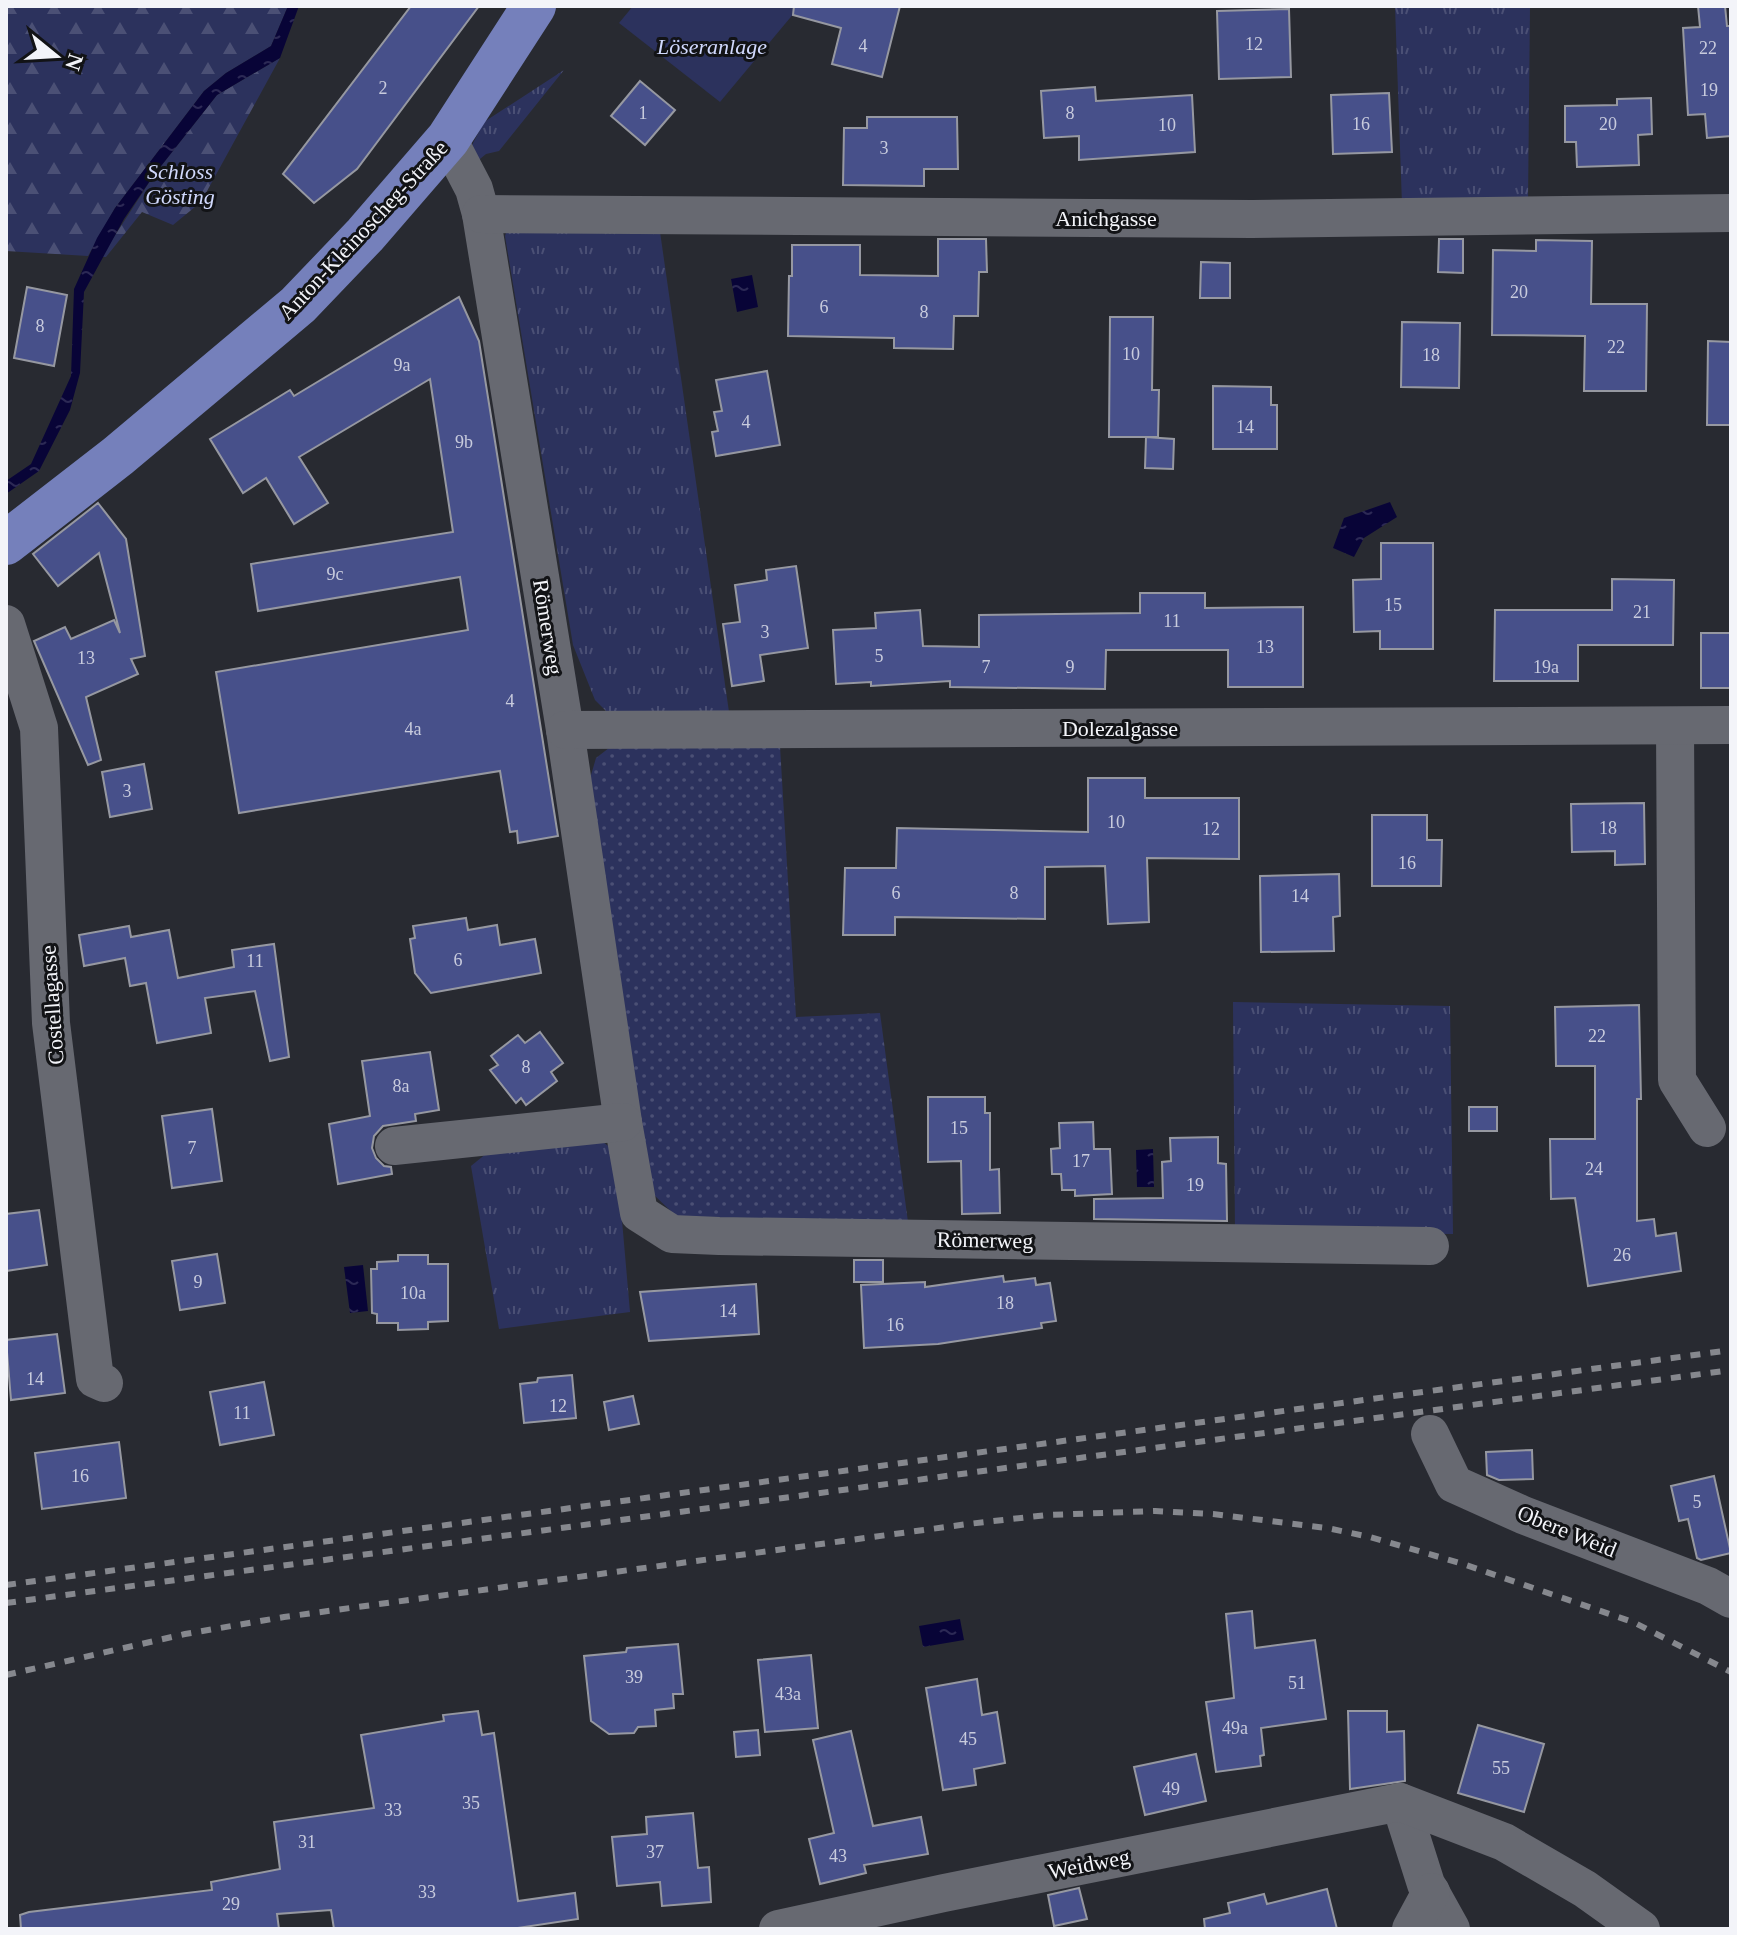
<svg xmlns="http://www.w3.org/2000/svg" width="1737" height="1935" viewBox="0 0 1737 1935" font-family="'Times New Roman',serif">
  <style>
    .grass { fill: url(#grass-tufts) }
    .forest { fill: url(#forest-firs) }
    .park { fill: #2c325d }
    .garden { fill: url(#garden-dots) }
    .water { fill: url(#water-ripples) }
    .building { fill: #47508a; stroke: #9698a1; stroke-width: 2 }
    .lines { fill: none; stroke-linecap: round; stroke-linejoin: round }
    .minor { stroke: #676971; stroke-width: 38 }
    .major { stroke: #7580bb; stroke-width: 44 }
    .rail { stroke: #86888e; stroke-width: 6; stroke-dasharray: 10 10; stroke-linecap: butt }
    .labels { text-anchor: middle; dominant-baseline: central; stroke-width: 6; stroke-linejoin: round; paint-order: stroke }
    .number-label { font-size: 18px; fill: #c8cbdd }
    .park-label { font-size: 22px; font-style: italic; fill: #d1d9fd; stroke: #121316 }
    .street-label { font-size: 22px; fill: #f3f4f9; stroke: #121316 }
  </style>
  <defs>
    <pattern id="grass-tufts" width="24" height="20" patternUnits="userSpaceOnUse" patternTransform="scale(2)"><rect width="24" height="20" fill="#2c325d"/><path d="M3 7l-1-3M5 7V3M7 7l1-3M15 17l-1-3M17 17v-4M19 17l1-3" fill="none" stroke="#4b5075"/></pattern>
    <pattern id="forest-firs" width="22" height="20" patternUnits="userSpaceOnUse" patternTransform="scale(2)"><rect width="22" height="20" fill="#2c325d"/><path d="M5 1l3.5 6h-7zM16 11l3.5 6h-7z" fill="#4b5075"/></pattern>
    <pattern id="garden-dots" width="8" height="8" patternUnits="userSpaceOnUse" patternTransform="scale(2)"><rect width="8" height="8" fill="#2c325d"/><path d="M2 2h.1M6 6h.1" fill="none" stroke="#4b5075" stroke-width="1.8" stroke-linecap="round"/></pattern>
    <pattern id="water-ripples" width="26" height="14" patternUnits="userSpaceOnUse" patternTransform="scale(2)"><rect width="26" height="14" fill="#080437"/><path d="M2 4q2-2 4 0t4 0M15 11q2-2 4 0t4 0" fill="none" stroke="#2c2955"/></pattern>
  </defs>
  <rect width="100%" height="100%" fill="#282a31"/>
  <!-- grass -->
  <g class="grass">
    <path d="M1395,6H1530L1528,201L1402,204Z"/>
    <path d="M564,70L499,151L486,154L475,163L472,145L484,122Z"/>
    <path d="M659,225L729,712H607L595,700L573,645L505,236L508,227Z"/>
    <path d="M1233,1002L1450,1006L1453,1234L1235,1232Z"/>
    <path d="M603,1142L616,1152L630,1312L499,1329L471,1166L498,1144Z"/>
  </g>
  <!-- forest -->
  <g class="forest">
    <path d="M6,6H288L271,46L226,73L204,91L115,208L88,256L6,251Z"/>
    <path d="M280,58L201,202L173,225L142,212L106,257H101L154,175L217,95Z"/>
  </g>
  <!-- park -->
  <path class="park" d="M633,6H800L720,102L619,23Z"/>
  <!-- garden -->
  <path class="garden" d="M618,741L780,746L796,1017L880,1013L908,1222L677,1217L652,1193L589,782L596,758Z"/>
  <!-- water -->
  <g class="water">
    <path d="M288,6H299L280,58L217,95L154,175L124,219L84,292L80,373L70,410L39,471L6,494V481L31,464L71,376L74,289L97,238L115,208L204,91L226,73L271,46Z"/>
    <path d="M752,275L758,307L737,312L731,279Z"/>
    <path d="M1390,502L1397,517L1364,538L1354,557L1333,548L1344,518Z"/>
    <path d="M1153,1149L1154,1187H1137L1136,1150Z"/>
    <path d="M363,1265L368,1311L350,1313L344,1267Z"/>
    <path d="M960,1619L964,1640L923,1647L919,1626Z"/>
  </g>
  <!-- building -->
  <g class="building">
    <path d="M411,6H479L357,169L314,203L283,174Z"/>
    <path d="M794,6H900L882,77L832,64L841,28L793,15Z"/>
    <path d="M1698,6H1725L1727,26H1731V136L1707,138L1705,114L1688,115L1683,28L1700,27Z"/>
    <path d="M1289,9L1291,77L1219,79L1217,11Z"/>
    <path d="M640,81L675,110L645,145L611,116Z"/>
    <path d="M1095,87L1096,101L1192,95L1195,152L1079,160V136L1044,138L1041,91Z"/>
    <path d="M1389,93L1392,152L1333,154L1331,95Z"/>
    <path d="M1651,98L1652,134L1638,135L1639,165L1577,167L1576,142H1565V106L1617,105V99Z"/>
    <path d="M867,117H957L958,169H924V186L843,185L844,128H867Z"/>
    <path d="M938,239H986L987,272H979L978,316H954L953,349L894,348V338L788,336L789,276H792V245H860V275L938,276Z"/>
    <path d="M1439,239H1463V273L1438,272Z"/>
    <path d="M1536,240L1592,241L1591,304H1647L1646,391H1584L1585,336L1492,335L1493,250L1536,251Z"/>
    <path d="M1201,262L1230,263V298H1200Z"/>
    <path d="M27,287L67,295L54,366L14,358Z"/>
    <path d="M459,297L479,341L558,836L518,843L517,831L510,832L500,771L239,813L216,672L468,630L460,577L258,611L251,564L453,532L430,379L299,457L328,503L294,524L266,478L243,493L210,439L290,390L294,396Z"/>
    <path d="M1110,317H1153L1152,390H1159L1158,437H1109Z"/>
    <path d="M1402,322L1460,323L1459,388L1401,387Z"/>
    <path d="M1708,341L1731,342V425H1707Z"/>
    <path d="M767,371L780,445L716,456L712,432L718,431L714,412L722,411L716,380Z"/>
    <path d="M1213,386L1271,387V405H1277V449H1213Z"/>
    <path d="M1146,437L1174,439L1173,469L1145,468Z"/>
    <path d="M98,503L126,539L145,656L131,659L138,674L86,697L101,760L88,765L34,641L65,627L71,639L114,620L120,633L99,553L58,586L33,554Z"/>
    <path d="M1381,543H1433V649H1380V631L1354,632L1353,580L1381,579Z"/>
    <path d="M796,566L808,648L760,655L764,681L732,686L723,624L740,622L735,585L767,580L766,570Z"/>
    <path d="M1612,579L1674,580L1673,645H1578V681H1494L1495,610H1612Z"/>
    <path d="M1140,593H1205V608L1303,607V687H1228V650H1106L1105,689L950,687V681L871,686V682L836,684L833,630L876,628L875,613L920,610L923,646L979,647V615L1140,613Z"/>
    <rect x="1701" y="633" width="30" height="55"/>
    <path d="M144,764L152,809L110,817L102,772Z"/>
    <path d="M1088,778H1145V798H1239V859L1147,858L1149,922L1108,924L1105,866L1045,867V919L895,917V935H843L845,868H896L897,828L1088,832Z"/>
    <path d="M1644,803L1645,864L1615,865V851L1572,852L1571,804Z"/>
    <path d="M1372,815H1427V840H1442L1441,886H1372Z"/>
    <path d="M1339,874L1340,916L1333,917L1334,951L1261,952L1260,876Z"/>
    <path d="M466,918L468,930L497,925L500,945L535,939L541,973L431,993L415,973L410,939L415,938L413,926Z"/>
    <path d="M129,926L131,937L169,930L178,978L234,967L232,950L274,944L289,1057L270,1061L255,991L205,998L211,1033L157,1043L146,983L130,986L125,958L84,966L79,935Z"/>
    <path d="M1639,1005L1641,1099H1637V1221L1654,1219L1656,1236L1676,1233L1681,1271L1588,1286L1575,1198L1551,1199L1550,1139H1595V1066H1556L1555,1007Z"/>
    <path d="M540,1032L563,1063L551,1072L557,1081L526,1105L521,1098L516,1103L490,1070L498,1065L491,1056L518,1035L525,1043Z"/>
    <path d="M430,1052L439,1110L415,1114L416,1121L383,1126L374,1136L372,1148L376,1158L384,1166L391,1167L392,1174L338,1184L329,1124L370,1116L362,1061Z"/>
    <path d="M928,1097H985V1113H990V1170L999,1169L1000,1213L962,1214L961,1161L928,1162Z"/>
    <rect x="1469" y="1107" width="28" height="24"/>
    <path d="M212,1109L222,1181L172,1188L162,1116Z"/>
    <path d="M1093,1122L1094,1149H1110L1112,1194L1075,1196V1190H1062L1061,1174H1052L1051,1149L1060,1148L1059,1123Z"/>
    <path d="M1218,1137V1163L1226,1164L1227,1221L1094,1219V1199L1163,1198L1162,1162L1171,1161L1170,1138Z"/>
    <path d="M39,1210L47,1265L6,1271V1214Z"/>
    <path d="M217,1254L225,1303L180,1310L172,1261Z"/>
    <path d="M398,1255H428V1264H448V1321L428,1322V1329L398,1330V1323H377V1314L372,1313L371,1269H377V1262L398,1261Z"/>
    <rect x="854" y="1260" width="29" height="22"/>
    <path d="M1003,1276L1004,1282L1035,1278L1036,1285L1050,1283L1056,1321L1041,1323L1042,1328L938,1344L864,1348L861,1285L925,1282V1287Z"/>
    <path d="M756,1284L759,1334L649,1341L640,1292Z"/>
    <path d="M57,1334L65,1393L11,1400L6,1340Z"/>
    <path d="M572,1375L576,1418L524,1423L520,1384L537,1382L538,1378Z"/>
    <path d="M264,1382L274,1435L220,1445L210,1392Z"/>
    <path d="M633,1396L639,1424L609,1430L604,1402Z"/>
    <path d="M119,1442L126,1498L42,1509L35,1453Z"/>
    <path d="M1532,1450L1533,1479L1499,1480L1487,1475L1486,1452Z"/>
    <path d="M1714,1476L1731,1553L1701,1560L1697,1558L1688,1519L1679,1521L1671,1486Z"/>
    <path d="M1252,1611L1255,1648L1315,1640L1326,1719L1261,1728L1264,1755L1260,1756L1261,1766L1216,1772L1206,1702L1234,1698L1226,1614Z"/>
    <path d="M678,1644L683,1694H673L674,1708L655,1710L656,1726L638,1727L634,1733L609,1734L591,1721L584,1656L626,1652L627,1648Z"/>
    <path d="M811,1655L818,1728L765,1732L758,1660Z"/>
    <path d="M977,1679L982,1715L997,1712L1005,1763L974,1769L976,1785L943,1790L926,1688Z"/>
    <path d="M478,1711L482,1735L494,1733L518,1901L575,1893L578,1919L511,1929H334L331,1910L277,1914L279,1929H21L20,1915L29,1912L212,1890L211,1882L280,1869L274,1822L374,1808L361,1735L444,1721L443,1715Z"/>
    <path d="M1348,1711H1387V1732L1404,1731L1405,1781L1350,1789Z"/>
    <path d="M1478,1725L1544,1744L1524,1812L1458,1793Z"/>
    <path d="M758,1730L760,1755L736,1757L734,1732Z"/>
    <path d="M851,1731L873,1826L921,1817L928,1854L864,1865L866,1873L820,1884L809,1839L834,1833L813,1740Z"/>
    <path d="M1196,1754L1206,1801L1145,1815L1134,1767Z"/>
    <path d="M693,1813L698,1868L709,1867L711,1902L662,1906L660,1882L617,1886L612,1837L647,1834L646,1817Z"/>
    <path d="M1079,1888L1087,1919L1054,1926L1048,1895Z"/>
    <path d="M1327,1889L1337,1929H1205L1204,1919L1230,1913L1228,1903L1264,1894L1267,1904Z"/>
  </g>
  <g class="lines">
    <!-- minor -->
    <g class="minor">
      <path d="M448,139L474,189L481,214L565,730L623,1122L639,1213L672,1234L719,1236L1430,1246"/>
      <path d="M481,214L1252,219L1731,213"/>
      <path d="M6,624L39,728L51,1023L95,1379L104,1383"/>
      <path d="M1675,726L1677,1080L1707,1128"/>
      <path d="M565,730L1731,725"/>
      <path d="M394,1146L623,1122"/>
      <path d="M1430,1434L1454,1484L1523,1515L1708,1586L1731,1599"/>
      <path d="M1400,1802L1426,1884L1451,1929"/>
      <path d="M778,1929L944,1893L1400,1802L1504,1842L1585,1889L1641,1929"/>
      <path d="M1411,1929L1431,1892"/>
    </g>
    <!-- major -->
    <path class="major" d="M6,543L118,456L298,305L365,235L448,139L534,6"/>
    <!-- rail -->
    <g class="rail">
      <path d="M6,1585L1731,1350"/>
      <path d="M6,1603L1731,1370"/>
      <path d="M6,1675L185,1634L284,1617L968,1524L1047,1515L1155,1511L1213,1514L1327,1528L1370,1537L1460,1563L1633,1622L1731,1672"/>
    </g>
  </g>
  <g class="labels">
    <!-- number labels -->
    <g class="number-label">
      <text x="1254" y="44">12</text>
      <text x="863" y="46">4</text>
      <text x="1708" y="48">22</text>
      <text x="383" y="88">2</text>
      <text x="1709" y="90">19</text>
      <text x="643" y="113">1</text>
      <text x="1070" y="113">8</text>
      <text x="1361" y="124">16</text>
      <text x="1608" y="124">20</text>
      <text x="1167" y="125">10</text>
      <text x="884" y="148">3</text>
      <text x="1519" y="292">20</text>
      <text x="824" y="307">6</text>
      <text x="924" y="312">8</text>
      <text x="40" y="326">8</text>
      <text x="1616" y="347">22</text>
      <text x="1131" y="354">10</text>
      <text x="1431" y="355">18</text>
      <text x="402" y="365">9a</text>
      <text x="746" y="422">4</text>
      <text x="1245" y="427">14</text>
      <text x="464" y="442">9b</text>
      <text x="335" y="574">9c</text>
      <text x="1393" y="605">15</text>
      <text x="1642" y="612">21</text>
      <text x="1172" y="621">11</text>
      <text x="765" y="632">3</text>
      <text x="1265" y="647">13</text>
      <text x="879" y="656">5</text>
      <text x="86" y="658">13</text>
      <text x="986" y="667">7</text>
      <text x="1070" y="667">9</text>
      <text x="1546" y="667">19a</text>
      <text x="510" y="701">4</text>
      <text x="413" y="729">4a</text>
      <text x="127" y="791">3</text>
      <text x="1116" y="822">10</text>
      <text x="1608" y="828">18</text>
      <text x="1211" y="829">12</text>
      <text x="1407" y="863">16</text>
      <text x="896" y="893">6</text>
      <text x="1014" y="893">8</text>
      <text x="1300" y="896">14</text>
      <text x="458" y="960">6</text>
      <text x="255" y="961">11</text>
      <text x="1597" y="1036">22</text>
      <text x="526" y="1067">8</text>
      <text x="401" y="1086">8a</text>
      <text x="959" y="1128">15</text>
      <text x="192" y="1148">7</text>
      <text x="1081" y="1161">17</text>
      <text x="1594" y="1169">24</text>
      <text x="1195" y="1185">19</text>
      <text x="1622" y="1255">26</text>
      <text x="198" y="1282">9</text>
      <text x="413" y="1293">10a</text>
      <text x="1005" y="1303">18</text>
      <text x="728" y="1311">14</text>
      <text x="895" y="1325">16</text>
      <text x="35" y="1379">14</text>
      <text x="558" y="1406">12</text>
      <text x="242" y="1413">11</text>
      <text x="80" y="1476">16</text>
      <text x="1697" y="1502">5</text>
      <text x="634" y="1677">39</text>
      <text x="1297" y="1683">51</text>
      <text x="788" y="1694">43a</text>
      <text x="1235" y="1728">49a</text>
      <text x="968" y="1739">45</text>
      <text x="1501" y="1768">55</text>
      <text x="1171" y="1789">49</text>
      <text x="471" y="1803">35</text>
      <text x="393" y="1810">33</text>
      <text x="307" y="1842">31</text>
      <text x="655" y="1852">37</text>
      <text x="838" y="1856">43</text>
      <text x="427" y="1892">33</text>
      <text x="231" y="1904">29</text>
    </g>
    <!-- park labels -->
    <g class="park-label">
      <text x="712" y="46">Löseranlage</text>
      <text x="180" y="171">Schloss<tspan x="180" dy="25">Gösting</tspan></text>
    </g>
    <!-- street labels -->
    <g class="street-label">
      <text x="1106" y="218">Anichgasse</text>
      <text transform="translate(363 230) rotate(-47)">Anton-Kleinoscheg-Straße</text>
      <text transform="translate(548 627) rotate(81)">Römerweg</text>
      <text x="1120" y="728">Dolezalgasse</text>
      <text transform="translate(52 1005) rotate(-94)">Costellagasse</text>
      <text transform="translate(985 1240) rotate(1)">Römerweg</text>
      <text transform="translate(1567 1531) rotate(22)">Obere Weid</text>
      <text transform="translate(1089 1864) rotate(-11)">Weidweg</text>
    </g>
  </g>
  <!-- border -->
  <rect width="1737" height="1935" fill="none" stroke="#f3f4f9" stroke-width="16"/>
  <!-- north arrow -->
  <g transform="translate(56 56) rotate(108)" stroke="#121316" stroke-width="6" paint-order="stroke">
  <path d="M0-6L14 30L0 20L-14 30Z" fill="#f3f4f9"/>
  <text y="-12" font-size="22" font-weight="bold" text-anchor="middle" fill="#f3f4f9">N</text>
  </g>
</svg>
